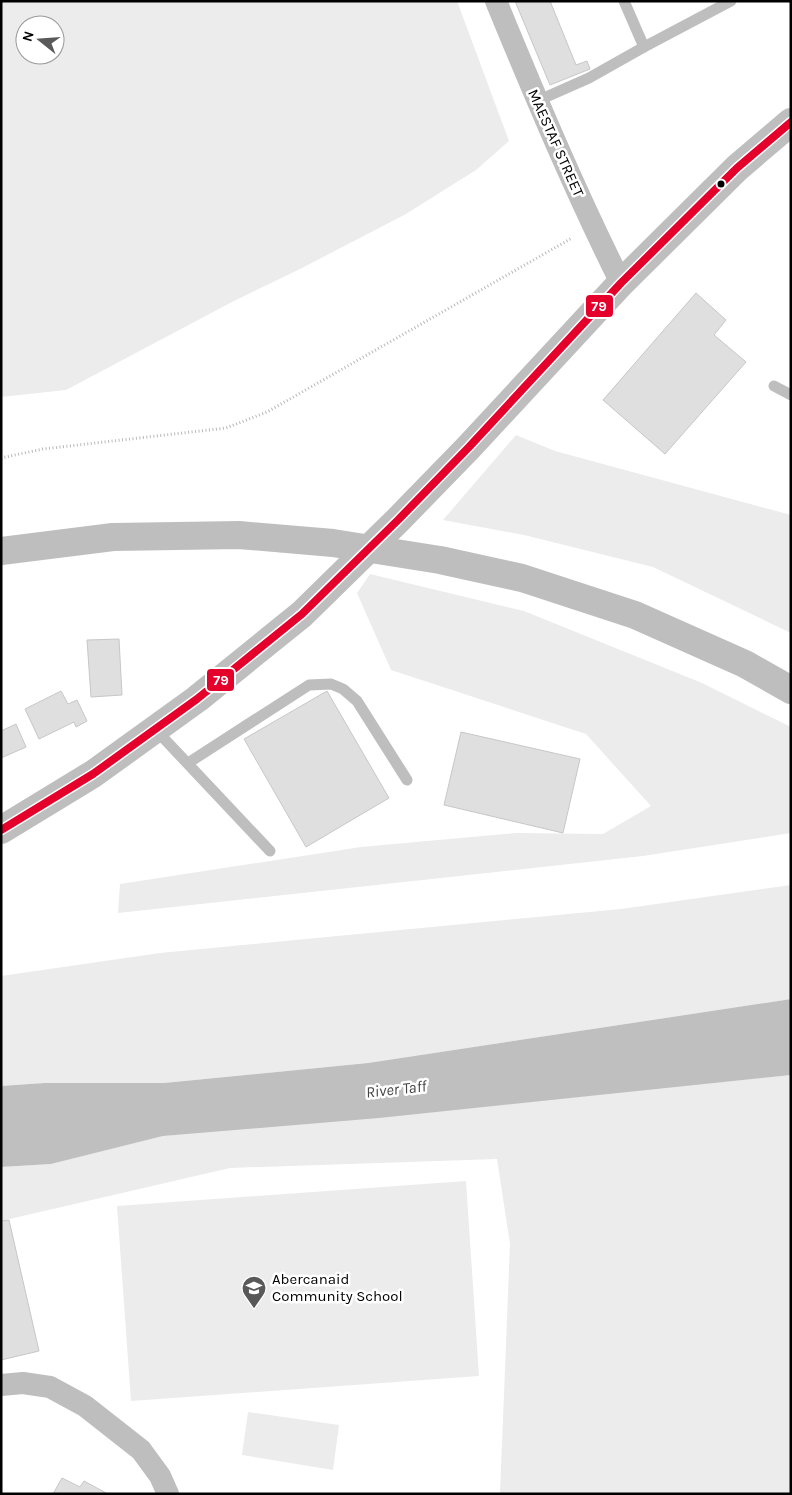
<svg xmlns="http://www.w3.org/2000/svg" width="792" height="1495" viewBox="0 0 792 1495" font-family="Karla,sans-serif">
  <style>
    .green { fill: #ececec; fill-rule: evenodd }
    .water { fill: #bfbfbf }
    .building { fill: #dfdfdf; stroke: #c7c7c7 }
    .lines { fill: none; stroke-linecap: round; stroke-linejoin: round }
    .path { stroke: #b9b9b9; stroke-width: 3; stroke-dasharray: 1 2.5; stroke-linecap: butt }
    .service { stroke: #bebebe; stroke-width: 11 }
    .minor { stroke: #bebebe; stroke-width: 22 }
    .primary { stroke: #bebebe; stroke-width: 28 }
    .trunk { stroke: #bebebe; stroke-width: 28 }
    .bus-1-casing { stroke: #fff; stroke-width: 11 }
    .bus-1 { stroke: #e4002b; stroke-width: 8 }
    .bus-dot { fill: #000; stroke: #fff; stroke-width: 2 }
    .labels { text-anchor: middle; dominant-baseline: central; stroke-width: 5; stroke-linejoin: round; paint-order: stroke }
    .street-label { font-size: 15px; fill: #000; stroke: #fff }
    .poi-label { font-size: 15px; fill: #000; stroke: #fff; text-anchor: start }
    .water-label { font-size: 16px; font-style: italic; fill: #444; stroke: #fff }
    .line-badge { stroke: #fff; stroke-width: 2 }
    .badge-label { font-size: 14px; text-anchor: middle; font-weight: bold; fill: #fff }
  </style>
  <rect width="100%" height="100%" fill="#fff"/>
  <!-- green -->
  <g class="green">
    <path d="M1,1H457L509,141L476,170L406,214L300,269L232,302L66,390L1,397ZM25,25H55V55H25Z"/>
    <path d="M516,435L555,451L791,515V633L653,567L524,535L443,520Z"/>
    <path d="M370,574L524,611L702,683L791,727V833L643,856L118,913L120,884L361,847L516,833L603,834L651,806L586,734L391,670L357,593Z"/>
    <path d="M791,885V999L368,1063L164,1083H44L1,1086V976L160,953L621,909Z"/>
    <path d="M791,1075V1494H500L510,1244L497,1159L230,1168L1,1221V1167L51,1164L163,1136Z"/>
    <path d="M466,1181L479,1376L131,1401L117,1206Z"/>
    <path d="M248,1412L339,1425L333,1470L242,1455Z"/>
  </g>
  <!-- water -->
  <path class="water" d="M791,999V1075L379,1118L163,1136L51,1164L1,1167V1086L44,1083H164L368,1063Z"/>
  <!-- building -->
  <g class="building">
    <path d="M515,1H550L576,65L587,61L590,69L550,85Z"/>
    <path d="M696,293L726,320L714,335L746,362L665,454L603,400Z"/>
    <path d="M119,639L122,695L91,697L87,640Z"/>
    <path d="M61,691L68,704L77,700L87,721L76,727L74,722L39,739L25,709Z"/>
    <path d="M327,691L389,798L306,847L244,739Z"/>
    <path d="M16,724L26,747L1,758V731Z"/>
    <path d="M461,732L580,759L563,833L444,805Z"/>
    <path d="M9,1220L39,1351L1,1360V1221Z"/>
    <path d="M62,1478L80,1487L84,1481L108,1494H53Z"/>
  </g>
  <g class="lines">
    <!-- path -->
    <path class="path" d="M1,458L43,449L226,428L267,412L572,238"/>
    <!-- service -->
    <g class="service">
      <path d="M624,1L644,47"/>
      <path d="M537,101L589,78L644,47L731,1"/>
      <path d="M774,386L791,395"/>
      <path d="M155,729L270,851"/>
      <path d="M188,763L309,685L331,684L343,689L357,701L407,780"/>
    </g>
    <!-- minor -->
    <g class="minor">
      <path d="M496,1C535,96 575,191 621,283"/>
      <path d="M1,1385L23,1383L50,1387L85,1406L141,1450L160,1476L168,1494"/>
    </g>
    <!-- primary -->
    <path class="primary" d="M1,830L93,774L197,699L302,614L398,520L469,447L621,283L737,168L791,122"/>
    <!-- trunk -->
    <path class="trunk" d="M1,551L113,537L239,535L333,543L440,560L522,578L635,615L745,664L791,690"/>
    <defs>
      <path id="bus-1" d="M1,830L93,774L197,699L302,614L398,520L469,447L621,283L737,168L791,122"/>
    </defs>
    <!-- bus-1 casing -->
    <use href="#bus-1" class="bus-1-casing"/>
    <!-- bus-1 -->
    <use href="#bus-1" class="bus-1"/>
  </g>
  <!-- icons -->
  <defs>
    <symbol id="school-pin" viewBox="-11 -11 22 30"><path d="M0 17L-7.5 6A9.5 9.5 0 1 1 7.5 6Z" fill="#595959" stroke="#fff"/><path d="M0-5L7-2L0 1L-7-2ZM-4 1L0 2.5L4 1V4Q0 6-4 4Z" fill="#fff"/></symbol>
  </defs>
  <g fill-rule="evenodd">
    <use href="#school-pin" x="240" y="1274" width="28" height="38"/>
  </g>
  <!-- markers -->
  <circle class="bus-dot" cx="721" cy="184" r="4.5"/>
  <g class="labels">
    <!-- street labels -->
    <g class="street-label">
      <text transform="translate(556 143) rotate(66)">MAESTAF STREET</text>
    </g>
    <!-- poi labels -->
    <g class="poi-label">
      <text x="272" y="1279">Abercanaid<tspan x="272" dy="17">Community School</tspan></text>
    </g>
    <!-- water labels -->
    <g class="water-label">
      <text transform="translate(396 1089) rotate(-6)">River Taff</text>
    </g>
  </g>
  <g class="line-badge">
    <rect x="585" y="294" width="29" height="24" rx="5" fill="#e4002b"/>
    <rect x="206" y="668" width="29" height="24" rx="5" fill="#e4002b"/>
  </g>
  <g class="badge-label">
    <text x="599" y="311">79</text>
    <text x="221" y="685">79</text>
  </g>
  <!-- border -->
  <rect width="792" height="1495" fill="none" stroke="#000000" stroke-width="5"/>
  <!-- north arrow -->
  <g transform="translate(40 40) rotate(287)"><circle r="24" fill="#ffffff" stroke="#999999"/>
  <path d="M0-4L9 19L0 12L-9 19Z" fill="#595959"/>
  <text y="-8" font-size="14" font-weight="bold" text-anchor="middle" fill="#000000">N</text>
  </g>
</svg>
